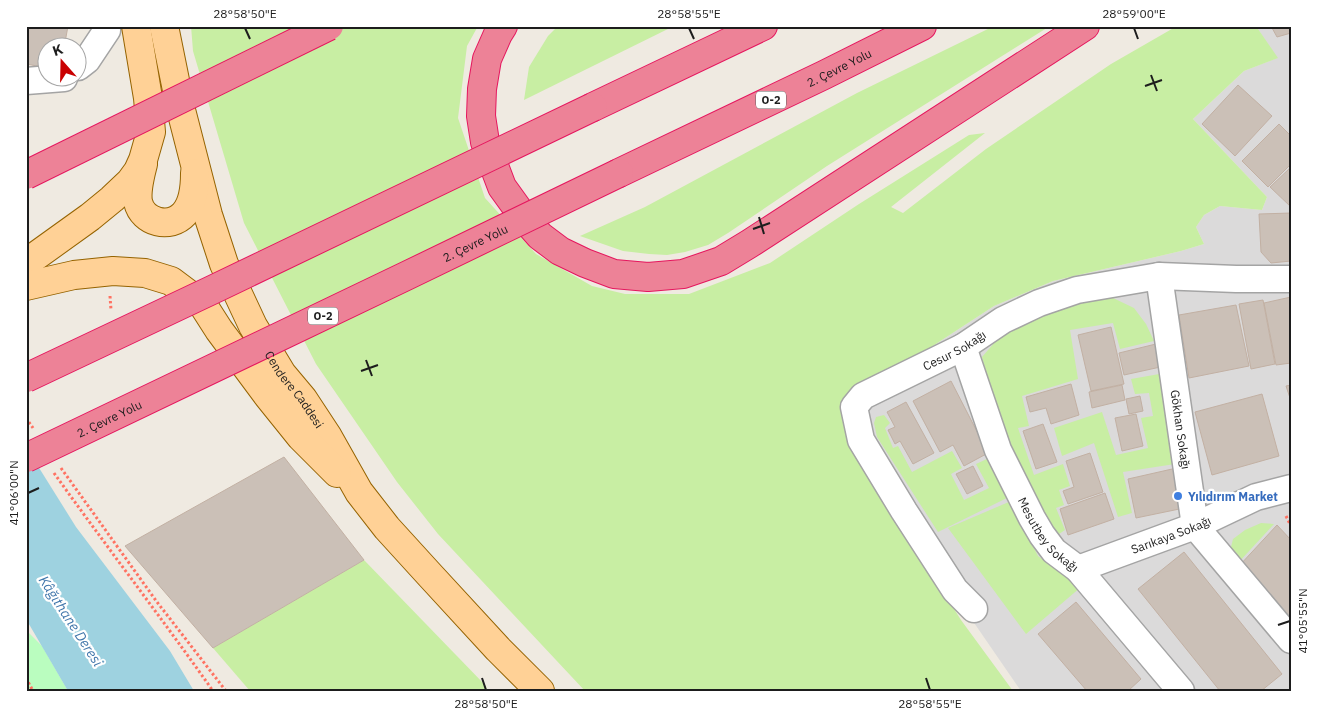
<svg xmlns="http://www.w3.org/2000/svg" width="1317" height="717" viewBox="0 0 1317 717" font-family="'IBM Plex Sans',sans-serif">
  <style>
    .residential { fill: #dbdada }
    .grass { fill: #c8eea3 }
    .park { fill: #bafdbf }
    .water { fill: #9ed2e0 }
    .building { fill: #cbc0b7; stroke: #c2b0a3 }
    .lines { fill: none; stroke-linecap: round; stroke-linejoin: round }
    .minor-casing { stroke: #a4a4a4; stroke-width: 29 }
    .major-casing { stroke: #956300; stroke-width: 30 }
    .highway-casing { stroke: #e5165e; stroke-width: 30 }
    .path { stroke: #ff7262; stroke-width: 3; stroke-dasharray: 2.5 2.5; stroke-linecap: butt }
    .minor { stroke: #fff; stroke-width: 26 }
    .major { stroke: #ffd196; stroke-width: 28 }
    .highway { stroke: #ed8297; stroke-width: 28 }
    .highway-bridge-casing { stroke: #e5165e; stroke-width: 30; stroke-linecap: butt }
    .highway-bridge { stroke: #ed8297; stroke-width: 28 }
    .ticks { fill: none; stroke: #1d1d1d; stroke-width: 2 }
    .shop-dot { fill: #3f7fe0; stroke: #fff; stroke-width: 2 }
    .labels { text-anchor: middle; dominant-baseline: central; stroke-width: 4.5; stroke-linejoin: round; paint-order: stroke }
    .shield { fill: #fff; stroke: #616161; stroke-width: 1 }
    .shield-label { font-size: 11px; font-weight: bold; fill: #1d1d1d }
    .street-label { font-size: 12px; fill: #1d1d1d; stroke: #fff }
    .shop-label { font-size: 12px; font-weight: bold; fill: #366cbe; stroke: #fff; text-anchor: start }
    .water-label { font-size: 14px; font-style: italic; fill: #4076ab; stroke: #fff }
    .neatline { fill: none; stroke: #1d1d1d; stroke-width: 2 }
    .ticks-label { font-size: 12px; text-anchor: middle; fill: #1d1d1d }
  </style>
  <rect width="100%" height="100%" fill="#efeae1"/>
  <!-- residential -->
  <path class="residential" d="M1256,26H1291V691H1021L847,438V402L994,306L1053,281L1181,251L1204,244L1196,227L1204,215L1220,206L1262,210L1267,197L1193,119L1244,71L1277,58Z"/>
  <!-- grass -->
  <g class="grass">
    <path d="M191,26H478L467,46L458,118L485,198L536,254L592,286L625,294H689L770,263L859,204L969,135L985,133L891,207L903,213L986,149L1111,64L1177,26H1256L1278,58L1244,71L1193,119L1267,197L1262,210L1220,206L1204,215L1196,227L1204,244L1181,251L1053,281L994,306L847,402V438L961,620L1013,691H585L438,534L397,482L316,364L244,223L193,51Z"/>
    <path d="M558,26H674L524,100L529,67L548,36Z"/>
    <path d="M994,26H1050L827,166L728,233L708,245L685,252L667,255L649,254L623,251L580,236L645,207L857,93Z"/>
    <path d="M1111,297L1134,308L1146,324L1154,341L1120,349L1113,323L1070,330L1078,379L1022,396L1029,426L1018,428L1034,475L1063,464L1070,486L1059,490L1064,505L1056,508L1065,530L1056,536L1005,444L982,357L1001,335L1019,321L1064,307Z"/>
    <path d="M1165,373L1175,464L1123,472L1132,513L1118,517L1094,443L1062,456L1054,428L1102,412L1116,455L1148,448L1141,418L1153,416L1149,393L1135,394L1131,379Z"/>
    <path d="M884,415L890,423L885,428L893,448L898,446L912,472L952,451L962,468L951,474L964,500L989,488L976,464L989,458L1009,497L938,532L877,437L874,423L876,417Z"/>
    <path d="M1011,501L1038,556L1081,587L1026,634L948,528Z"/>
    <path d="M1261,523L1274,524L1238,563L1230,551L1233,539L1245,530Z"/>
    <path d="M364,560L486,686L487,691H250L213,648Z"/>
  </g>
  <!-- park -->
  <path class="park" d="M26,630L42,646L68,691H26Z"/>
  <!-- water -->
  <path class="water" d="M26,447L76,527L170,651L194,691H68L26,619Z"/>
  <!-- building -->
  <g class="building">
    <path d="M26,26H68L64,48H48V68L26,64Z"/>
    <path d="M1271,26H1291V33L1277,37Z"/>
    <path d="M1238,85L1272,116L1235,156L1202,124Z"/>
    <path d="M1279,124L1291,136V164L1268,187L1242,161Z"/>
    <path d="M1291,167V207L1270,187Z"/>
    <path d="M1291,213V261L1271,263L1261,252L1259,214Z"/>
    <path d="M1291,297V363L1276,365L1264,303Z"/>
    <path d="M1263,300L1275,364L1251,369L1239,304Z"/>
    <path d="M1236,305L1249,366L1189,378L1179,315Z"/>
    <path d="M1111,327L1124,384L1091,391L1078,335Z"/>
    <path d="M1160,343L1165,366L1124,375L1119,353Z"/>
    <path d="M951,381L988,453L964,466L953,445L940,452L913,401Z"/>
    <path d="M1071,384L1079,415L1051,424L1046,408L1030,412L1026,397Z"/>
    <path d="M1122,385L1125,400L1092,408L1089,392Z"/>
    <path d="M1291,385V401L1286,386Z"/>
    <path d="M1262,394L1279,456L1212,475L1195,412Z"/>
    <path d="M1140,396L1143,411L1129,414L1126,399Z"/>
    <path d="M906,402L934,453L913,464L900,441L895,444L888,430L895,427L887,412Z"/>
    <path d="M1136,414L1143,446L1122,451L1115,418Z"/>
    <path d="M1043,424L1057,462L1036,469L1023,431Z"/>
    <path d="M1090,453L1103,492L1068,504L1063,491L1074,487L1066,461Z"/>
    <path d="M284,457L364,560L213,648L125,546Z"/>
    <path d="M973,466L983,486L967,494L956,474Z"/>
    <path d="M1181,467L1189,507L1136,518L1128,479Z"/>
    <path d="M1105,493L1114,519L1068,535L1060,509Z"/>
    <path d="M1277,525L1291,540V621L1239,566Z"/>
    <path d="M1184,552L1282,674L1261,691H1220L1138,589Z"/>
    <path d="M1076,602L1141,679L1128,691H1087L1038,634Z"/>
  </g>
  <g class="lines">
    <defs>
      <g id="minor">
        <path d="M78,67L87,60L107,30"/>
        <path d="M26,81L64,78"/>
        <path id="s1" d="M1159,276L1195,526L1291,640"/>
        <path id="s2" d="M963,347L998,450L1032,518L1042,535L1054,551L1078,569L1181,691"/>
        <path id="s3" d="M1078,569L1195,526L1256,497L1291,488"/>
        <path id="s4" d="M974,609L955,590L904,511L861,440L854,407L863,396L963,347L1003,320L1039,303L1077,290L1159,276L1236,279H1291"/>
      </g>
      <g id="major">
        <path id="s5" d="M164,26L181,110L208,215L224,264L253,326L282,374L303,399L328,437L359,492L387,528L428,573L498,649L540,691"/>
        <path d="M143,164C140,176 136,190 138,202C143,223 170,229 184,214C193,204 195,186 195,173"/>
        <path d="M26,263L90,217L112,199L130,182L138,171L143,160L151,132L148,98L136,26"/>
        <path d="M26,286L74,275L113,271L145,273L171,281L203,305L219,330L268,396L301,437L337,473"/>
      </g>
      <g id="highway">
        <path d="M503,26L498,34L487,59L482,89L481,116L485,142L502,187L525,219L540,236L560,251L585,263L614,274L648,277L683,274L721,261L749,244L1085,26"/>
        <path d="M593,107L763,26"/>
        <path id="s6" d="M619,173L824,75L922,26"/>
      </g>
    </defs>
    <!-- minor casing -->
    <use href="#minor" class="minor-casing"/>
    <!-- major casing -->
    <use href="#major" class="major-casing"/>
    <!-- highway casing -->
    <use href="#highway" class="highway-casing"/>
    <!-- path -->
    <g class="path">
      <path d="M110,296L111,310"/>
      <path d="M26,418L33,428"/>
      <path d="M61,468L157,602L226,691"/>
      <path d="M54,473C106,546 161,617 213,691"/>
      <path d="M1286,516L1291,526"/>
      <path d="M26,678L33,691"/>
    </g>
    <!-- minor -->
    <use href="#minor" class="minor"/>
    <!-- major -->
    <use href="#major" class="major"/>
    <!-- highway -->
    <use href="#highway" class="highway"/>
    <defs>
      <g id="highway-bridge">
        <path d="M26,175L329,26"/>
        <path d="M26,378L212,290L593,107"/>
        <path id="s7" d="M26,458L406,276L619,173"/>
      </g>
    </defs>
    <!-- highway-bridge casing -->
    <use href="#highway-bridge" class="highway-bridge-casing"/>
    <!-- highway-bridge -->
    <use href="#highway-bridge" class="highway-bridge"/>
  </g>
  <!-- ticks -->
  <path class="ticks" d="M245,28L250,39M689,28L694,39M1134,28L1138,39M1151,75L1157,91M1145,86L1162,80M759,217L764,234M753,229L770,223M366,360L372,376M361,371L378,365M28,493L39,488M1278,625L1290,621M482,678L486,690M926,678L930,690"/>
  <!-- markers -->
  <circle class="shop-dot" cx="1178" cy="496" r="5"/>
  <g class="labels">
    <!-- shield labels -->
    <g class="shield">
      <rect x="756" y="91.5" width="30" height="17" rx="4"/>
      <rect x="308" y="307.5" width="30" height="17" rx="4"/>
    </g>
    <g class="shield-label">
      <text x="771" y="100">O-2</text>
      <text x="323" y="316">O-2</text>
    </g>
    <!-- street labels -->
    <g class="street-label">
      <text stroke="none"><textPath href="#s6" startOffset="244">2. Çevre Yolu</textPath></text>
      <text stroke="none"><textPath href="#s7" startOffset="498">2. Çevre Yolu</textPath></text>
      <text stroke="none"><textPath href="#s4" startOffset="354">Cesur Sokağı</textPath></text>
      <text stroke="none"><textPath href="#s5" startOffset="390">Cendere Caddesi</textPath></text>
      <text stroke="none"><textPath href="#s7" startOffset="92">2. Çevre Yolu</textPath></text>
      <text stroke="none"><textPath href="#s1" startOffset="155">Gökhan Sokağı</textPath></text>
      <text stroke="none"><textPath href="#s2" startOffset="208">Mesutbey Sokağı</textPath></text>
      <text stroke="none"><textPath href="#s3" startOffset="99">Sarıkaya Sokağı</textPath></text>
    </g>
    <!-- shop labels -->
    <g class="shop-label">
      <text x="1188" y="496">Yılıdırım Market</text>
    </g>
    <!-- water labels -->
    <g class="water-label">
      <text transform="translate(71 621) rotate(57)">Kâğıthane Deresi</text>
    </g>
  </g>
  <!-- border -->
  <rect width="1317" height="717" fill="none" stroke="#ffffff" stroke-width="55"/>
  <!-- north arrow -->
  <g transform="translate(62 62) rotate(340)"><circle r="24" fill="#ffffff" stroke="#a5a5a5"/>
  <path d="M0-4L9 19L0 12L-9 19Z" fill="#c90001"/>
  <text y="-8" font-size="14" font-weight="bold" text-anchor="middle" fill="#1d1d1d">K</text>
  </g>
  <rect x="28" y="28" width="1262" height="662" class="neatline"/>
  <g class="ticks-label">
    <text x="245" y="18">28°58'50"E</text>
    <text x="689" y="18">28°58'55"E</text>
    <text x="1134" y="18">28°59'00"E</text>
    <text transform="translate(14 493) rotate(-90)" y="4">41°06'00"N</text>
    <text transform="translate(1303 621) rotate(-90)" y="4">41°05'55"N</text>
    <text x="486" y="708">28°58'50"E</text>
    <text x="930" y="708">28°58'55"E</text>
  </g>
</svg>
